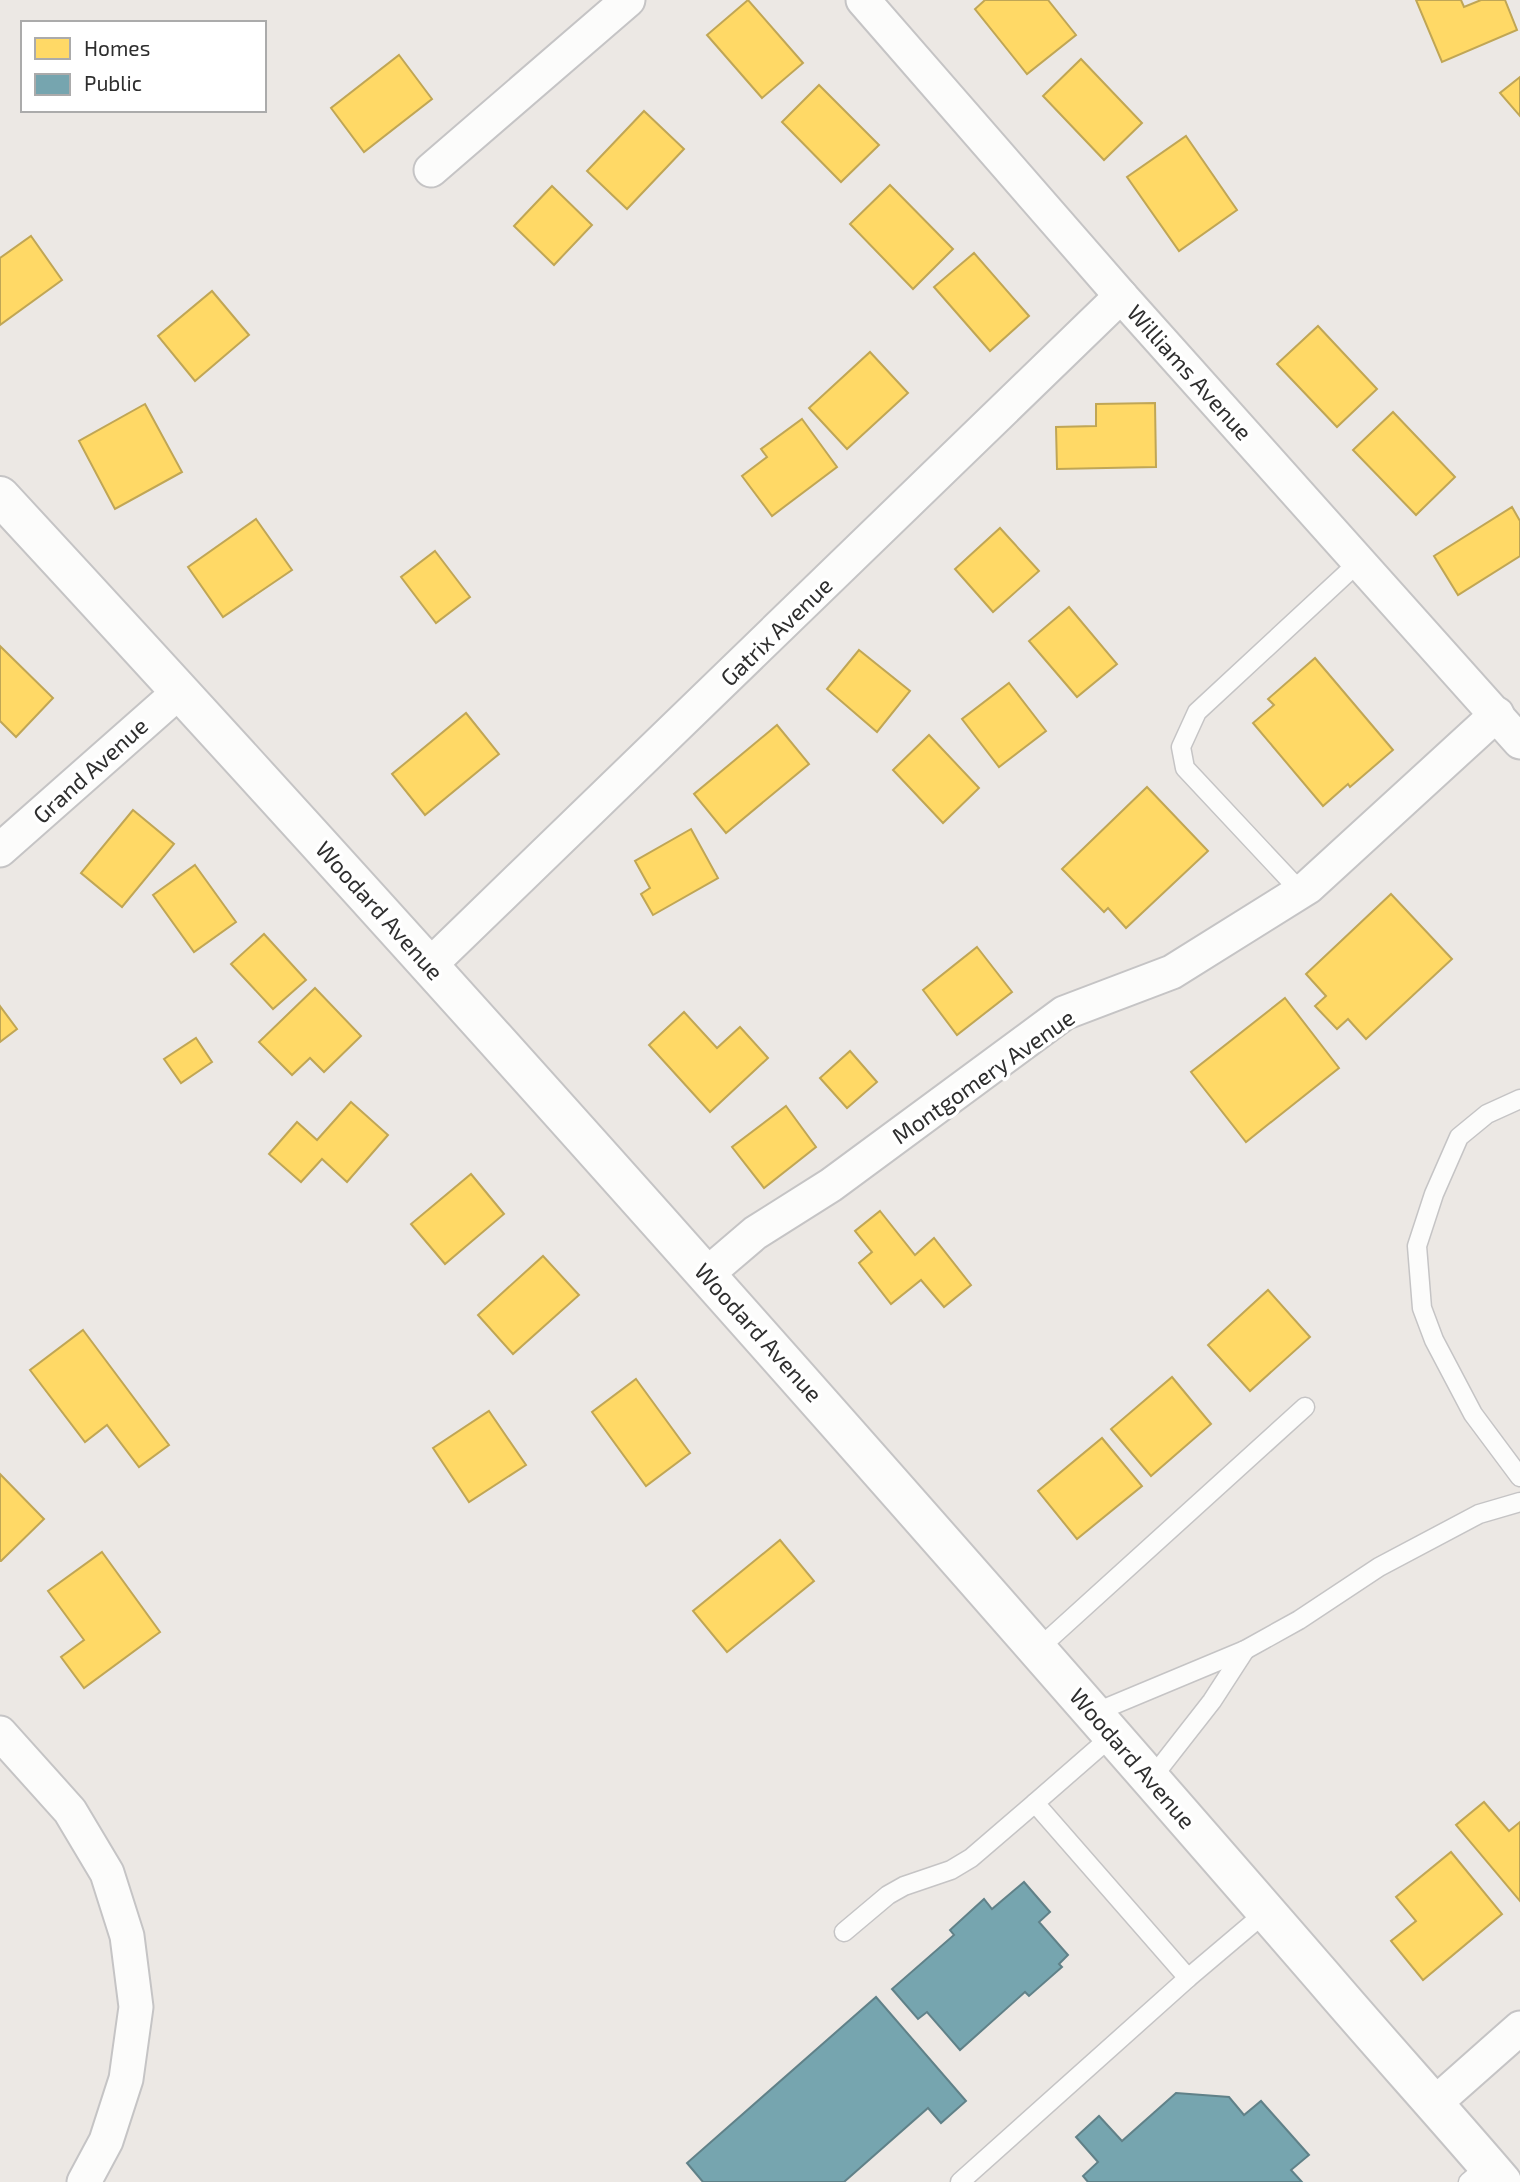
<svg xmlns="http://www.w3.org/2000/svg" width="1520" height="2182" viewBox="0 0 1520 2182" font-family="'Exo 2',sans-serif">
  <style>
    .homes { fill: #ffd966; stroke: #c0a655; stroke-width: 2 }
    .public { fill: #76a5af; stroke: #608188; stroke-width: 2 }
    .lines { fill: none; stroke-linecap: round; stroke-linejoin: round }
    .service-casing { stroke: #c5c4c5; stroke-width: 21 }
    .minor-casing { stroke: #c5c4c5; stroke-width: 37 }
    .tertiary-casing { stroke: #c5c4c5; stroke-width: 42 }
    .service { stroke: #fcfcfb; stroke-width: 18 }
    .minor { stroke: #fcfcfb; stroke-width: 33 }
    .tertiary { stroke: #fcfcfb; stroke-width: 38 }
    .labels { text-anchor: middle; dominant-baseline: central; stroke-width: 7; stroke-linejoin: round; paint-order: stroke }
    .street-label { font-size: 23px; fill: #2e2e2e; stroke: #fff }
  </style>
  <rect width="100%" height="100%" fill="#ece8e4"/>
  <!-- homes -->
  <g class="homes">
    <path d="M748,0L803,63L762,98L707,35Z"/>
    <path d="M985,0H1048L1076,35L1027,74L975,9Z"/>
    <path d="M1416,0H1461L1464,7L1481,0H1505L1517,30L1442,62Z"/>
    <path d="M399,55L432,99L364,152L331,108Z"/>
    <path d="M1081,59L1142,123L1104,160L1043,96Z"/>
    <path d="M1520,77V116L1500,93Z"/>
    <path d="M819,85L879,145L841,182L782,122Z"/>
    <path d="M644,111L684,149L627,209L587,171Z"/>
    <path d="M1186,136L1237,210L1179,251L1127,177Z"/>
    <path d="M890,185L953,249L913,289L850,224Z"/>
    <path d="M552,186L592,225L554,265L514,226Z"/>
    <path d="M31,236L62,280L0,325V258Z"/>
    <path d="M974,253L1029,316L990,351L934,287Z"/>
    <path d="M212,291L249,335L195,381L158,336Z"/>
    <path d="M1318,326L1377,389L1337,427L1277,364Z"/>
    <path d="M870,352L908,393L847,449L809,408Z"/>
    <path d="M1155,403L1156,467L1057,469L1056,427L1096,426V404Z"/>
    <path d="M145,404L182,472L115,509L79,441Z"/>
    <path d="M1393,412L1455,477L1416,515L1353,450Z"/>
    <path d="M802,419L837,467L772,516L742,476L767,457L761,449Z"/>
    <path d="M1512,507L1520,521V556L1458,595L1434,556Z"/>
    <path d="M256,519L292,570L223,617L188,567Z"/>
    <path d="M1000,528L1039,571L993,612L955,569Z"/>
    <path d="M435,551L470,597L436,623L401,577Z"/>
    <path d="M1069,607L1117,664L1077,697L1029,641Z"/>
    <path d="M0,646L53,698L16,737L0,721Z"/>
    <path d="M859,650L910,691L877,732L827,689Z"/>
    <path d="M1315,658L1393,750L1350,787L1348,784L1323,806L1253,723L1274,705L1268,699Z"/>
    <path d="M1009,683L1046,731L999,767L962,719Z"/>
    <path d="M466,713L499,754L425,815L392,774Z"/>
    <path d="M777,725L809,764L726,833L694,794Z"/>
    <path d="M929,735L979,788L943,823L893,770Z"/>
    <path d="M1147,787L1208,851L1126,928L1108,908L1104,912L1062,869Z"/>
    <path d="M133,810L174,844L122,907L81,873Z"/>
    <path d="M691,829L718,878L653,915L641,894L650,888L635,861Z"/>
    <path d="M195,865L236,922L194,952L153,895Z"/>
    <path d="M1391,894L1452,959L1366,1039L1348,1019L1337,1029L1315,1006L1326,996L1306,974Z"/>
    <path d="M264,934L306,980L273,1009L231,964Z"/>
    <path d="M977,947L1012,992L957,1035L923,990Z"/>
    <path d="M315,988L361,1036L324,1072L310,1058L292,1075L259,1042Z"/>
    <path d="M1285,998L1339,1068L1246,1142L1191,1072Z"/>
    <path d="M0,1006L17,1029L0,1042Z"/>
    <path d="M684,1012L717,1048L740,1027L768,1058L710,1112L649,1045Z"/>
    <path d="M196,1038L212,1062L181,1083L164,1059Z"/>
    <path d="M850,1051L877,1082L847,1108L820,1078Z"/>
    <path d="M351,1102L388,1135L347,1182L322,1159L301,1182L269,1154L297,1122L317,1140Z"/>
    <path d="M786,1106L816,1147L764,1188L732,1147Z"/>
    <path d="M471,1174L504,1214L445,1264L411,1224Z"/>
    <path d="M880,1211L915,1255L934,1238L971,1285L944,1307L921,1280L891,1304L859,1263L872,1252L855,1231Z"/>
    <path d="M543,1256L579,1295L513,1354L478,1315Z"/>
    <path d="M1268,1290L1310,1337L1250,1391L1208,1345Z"/>
    <path d="M83,1330L169,1445L139,1467L107,1425L85,1442L30,1370Z"/>
    <path d="M1172,1377L1211,1424L1151,1476L1111,1429Z"/>
    <path d="M636,1379L690,1453L646,1486L592,1412Z"/>
    <path d="M489,1411L526,1465L469,1502L433,1448Z"/>
    <path d="M1102,1438L1142,1486L1077,1539L1038,1491Z"/>
    <path d="M0,1474L44,1519L1,1561H0Z"/>
    <path d="M780,1540L814,1581L727,1652L693,1611Z"/>
    <path d="M102,1552L160,1632L84,1688L61,1657L84,1640L48,1591Z"/>
    <path d="M1484,1802L1509,1831L1520,1822V1901L1456,1825Z"/>
    <path d="M1451,1852L1502,1914L1423,1980L1391,1941L1416,1921L1396,1897Z"/>
  </g>
  <!-- public -->
  <g class="public">
    <path d="M1024,1882L1050,1912L1039,1922L1068,1955L1059,1964L1062,1967L1029,1996L1025,1992L960,2050L927,2012L918,2019L892,1989L954,1935L950,1930L984,1899L992,1909Z"/>
    <path d="M876,1997L966,2101L941,2123L928,2108L844,2182H703L687,2163Z"/>
    <path d="M1176,2093L1229,2097L1244,2115L1261,2101L1309,2155L1291,2170L1302,2182H1088L1083,2176L1098,2162L1076,2137L1099,2116L1122,2141Z"/>
  </g>
  <g class="lines">
    <defs>
      <g id="service">
        <path d="M1301,892L1185,768L1181,747L1197,712L1360,561"/>
        <path d="M1520,1099L1487,1114L1459,1137L1434,1194L1417,1246L1422,1308L1434,1340L1473,1414L1520,1477"/>
        <path d="M1038,1649L1305,1407"/>
        <path d="M1094,1713L1245,1650L1299,1620L1379,1567L1479,1514L1520,1502"/>
        <path d="M1113,1735L1035,1803L1188,1978"/>
        <path d="M1151,1779L1212,1701L1245,1650"/>
        <path d="M844,1932L888,1895L904,1886L951,1870L971,1858L1035,1803"/>
        <path d="M960,2182L1188,1978L1266,1912"/>
        <path d="M1468,2182L1488,2165"/>
      </g>
      <g id="minor">
        <path d="M863,0L1121,296L1520,742"/>
        <path d="M431,170L628,0"/>
        <path d="M0,850L180,691"/>
        <path d="M430,965L1121,296"/>
        <path d="M707,1274L755,1233L831,1185L1064,1013L1172,972L1308,887L1497,714"/>
        <path d="M0,1733L70,1811L107,1873L127,1936L136,2007L126,2079L106,2141L84,2182"/>
        <path d="M1433,2105L1520,2028"/>
      </g>
      <path id="tertiary" d="M0,496C450,982 889,1477 1323,1977C1382,2046 1443,2113 1502,2182"/>
    </defs>
    <!-- service casing -->
    <use href="#service" class="service-casing"/>
    <!-- minor casing -->
    <use href="#minor" class="minor-casing"/>
    <!-- tertiary casing -->
    <use href="#tertiary" class="tertiary-casing"/>
    <!-- service -->
    <use href="#service" class="service"/>
    <!-- minor -->
    <use href="#minor" class="minor"/>
    <!-- tertiary -->
    <use href="#tertiary" class="tertiary"/>
  </g>
  <g class="labels">
    <!-- street labels -->
    <g class="street-label">
      <text transform="translate(1190 372) rotate(48)">Williams Avenue</text>
      <text transform="translate(776 631) rotate(-44)">Gatrix Avenue</text>
      <text transform="translate(90 770) rotate(-42)">Grand Avenue</text>
      <text transform="translate(380 910) rotate(48)">Woodard Avenue</text>
      <text transform="translate(983 1076) rotate(-35)">Montgomery Avenue</text>
      <text transform="translate(759 1332) rotate(48)">Woodard Avenue</text>
      <text transform="translate(1133 1758) rotate(49)">Woodard Avenue</text>
    </g>
  </g>
  <!-- legend -->
  <rect x="21" y="21" width="245" height="91" fill="#ffffff" stroke="#ababab" stroke-width="2"/>
  <rect x="35" y="38" width="35" height="21" fill="#ffd966" stroke="#ababab" stroke-width="2"/>
  <text x="84" y="56" font-size="21" fill="#2e2e2e">Homes</text>
  <rect x="35" y="74" width="35" height="21" fill="#76a5af" stroke="#ababab" stroke-width="2"/>
  <text x="84" y="91" font-size="21" fill="#2e2e2e">Public</text>
</svg>
